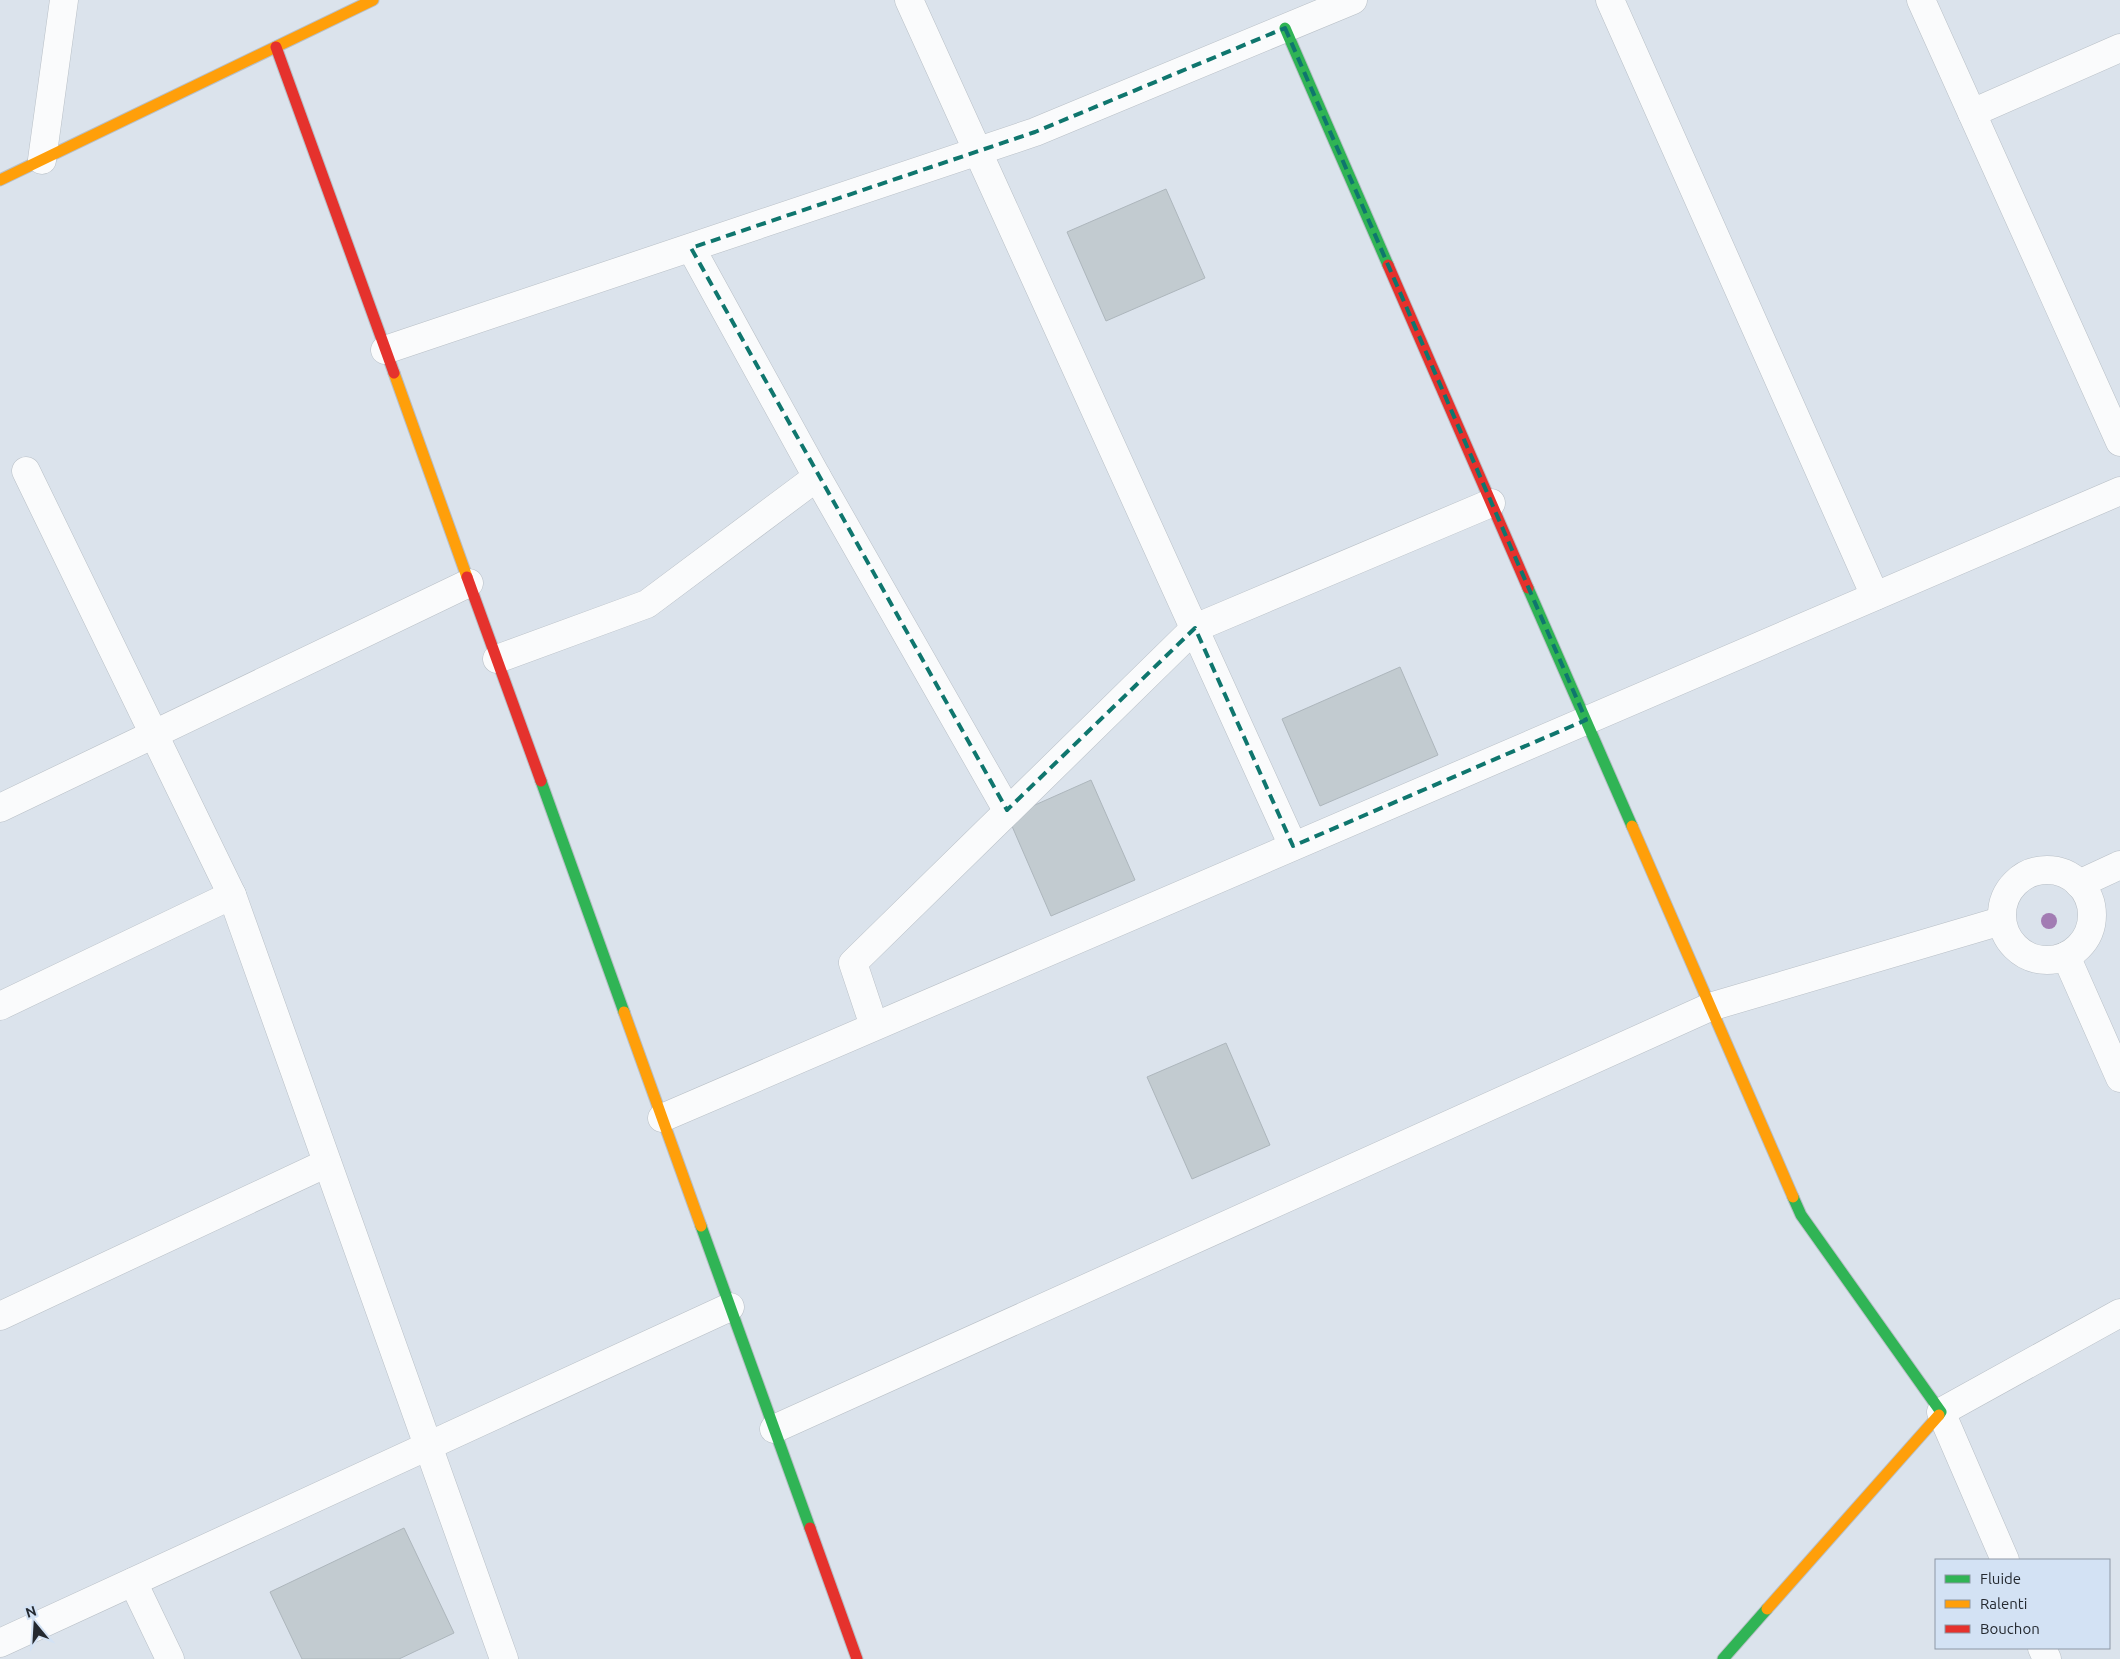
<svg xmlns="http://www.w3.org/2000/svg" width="2120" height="1659" viewBox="0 0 2120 1659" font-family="Ubuntu,sans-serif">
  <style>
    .building { fill: #c2cbd0; stroke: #adb6bc }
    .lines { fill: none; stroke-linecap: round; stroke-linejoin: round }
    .street-casing { stroke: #b8bfc6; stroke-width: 29 }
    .fast-casing { stroke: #b8bfc6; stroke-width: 13 }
    .slow-casing { stroke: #b8bfc6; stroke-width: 13 }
    .jam-casing { stroke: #b8bfc6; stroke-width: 13 }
    .street { stroke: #fafbfc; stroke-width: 28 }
    .fast { stroke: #30b455; stroke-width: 11 }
    .slow { stroke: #ff9f0a; stroke-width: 11 }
    .jam { stroke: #e5322d; stroke-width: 11 }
    .tree { fill: #a27cb3 }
    .marked { fill: none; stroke: #0f766e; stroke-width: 4; stroke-dasharray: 10 6; stroke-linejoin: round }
  </style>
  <rect width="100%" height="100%" fill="#dbe3ec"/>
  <!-- building -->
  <g class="building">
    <path d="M1166,189L1205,278L1106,321L1067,232Z"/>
    <path d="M1400,667L1438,755L1320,806L1282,719Z"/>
    <path d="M1091,780L1135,880L1051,916L1008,817Z"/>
    <path d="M1226,1043L1270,1145L1192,1179L1147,1077Z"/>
    <path d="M404,1528L454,1633L399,1659H302L270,1592Z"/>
  </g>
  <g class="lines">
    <defs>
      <g id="street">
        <path d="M909,0L1293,846"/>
        <path d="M1610,0L1875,596"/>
        <path d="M1921,0L2120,442"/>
        <path d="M1972,113L2120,48"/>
        <path d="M42,160L64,0"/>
        <path d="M691,248L817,477L1007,810"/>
        <path d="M385,350L1035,132L1353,0"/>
        <path d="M26,471L232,895L504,1659"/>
        <path d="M497,659L647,604L817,477"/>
        <path d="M0,808L469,583"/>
        <circle cx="2047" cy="915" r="45"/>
        <path d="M2079,884L2120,865"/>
        <path d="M2066,956L2120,1078"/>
        <path d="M0,1006L232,895"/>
        <path d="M874,1026L853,963L1195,628L1491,503"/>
        <path d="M662,1118L2120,491"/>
        <path d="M0,1316L327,1163"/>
        <path d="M774,1429L1710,1007L2001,921"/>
        <path d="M2005,1560L1941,1412L2120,1313"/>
        <path d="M133,1582L170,1659"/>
        <path d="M0,1643L730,1307"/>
        <path d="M2042,1648L2047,1659"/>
      </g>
      <g id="fast">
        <path d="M1285,28L1388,265"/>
        <path d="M1528,588L1632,826"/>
        <path d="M541,781L624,1012"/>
        <path d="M1793,1197L1801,1215L1941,1412L1939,1415"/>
        <path d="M701,1226L810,1528"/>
        <path d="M1723,1659L1767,1609"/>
      </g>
      <g id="slow">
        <path d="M0,180L373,0"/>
        <path d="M394,373L467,577"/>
        <path d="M1632,826L1793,1197"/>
        <path d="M624,1012L701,1226"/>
        <path d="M1767,1609L1939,1415"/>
      </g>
      <g id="jam">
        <path d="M276,47L394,373"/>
        <path d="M1388,265L1528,588"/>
        <path d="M467,577L541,781"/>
        <path d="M810,1528L857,1659"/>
      </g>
    </defs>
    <!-- street casing -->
    <use href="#street" class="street-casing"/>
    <!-- fast casing -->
    <use href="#fast" class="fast-casing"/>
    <!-- slow casing -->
    <use href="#slow" class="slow-casing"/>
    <!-- jam casing -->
    <use href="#jam" class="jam-casing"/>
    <!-- street -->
    <use href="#street" class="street"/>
    <!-- fast -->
    <use href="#fast" class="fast"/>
    <!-- slow -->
    <use href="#slow" class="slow"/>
    <!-- jam -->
    <use href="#jam" class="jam"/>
  </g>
  <!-- trees -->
  <circle class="tree" cx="2049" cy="921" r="8"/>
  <!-- marked area -->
  <path class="marked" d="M1285,28L1586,720L1293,846L1195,628L1007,810L691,248L1035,132Z"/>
  <!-- legend -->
  <rect x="1935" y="1559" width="175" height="90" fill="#d3e2f4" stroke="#8d98a6"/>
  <rect x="1945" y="1575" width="25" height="8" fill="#30b455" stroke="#8d98a6"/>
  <text x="1980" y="1584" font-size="15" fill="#242930">Fluide</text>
  <rect x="1945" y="1600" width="25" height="8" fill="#ff9f0a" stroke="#8d98a6"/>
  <text x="1980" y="1609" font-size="15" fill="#242930">Ralenti</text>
  <rect x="1945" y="1625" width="25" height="8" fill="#e5322d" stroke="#8d98a6"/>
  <text x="1980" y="1634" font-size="15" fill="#242930">Bouchon</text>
  <!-- north arrow -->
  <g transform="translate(35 1624) rotate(342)" stroke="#d3e2f4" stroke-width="4" paint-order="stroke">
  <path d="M0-4L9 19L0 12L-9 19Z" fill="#242930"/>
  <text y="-8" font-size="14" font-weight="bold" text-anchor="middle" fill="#242930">N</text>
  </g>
</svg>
